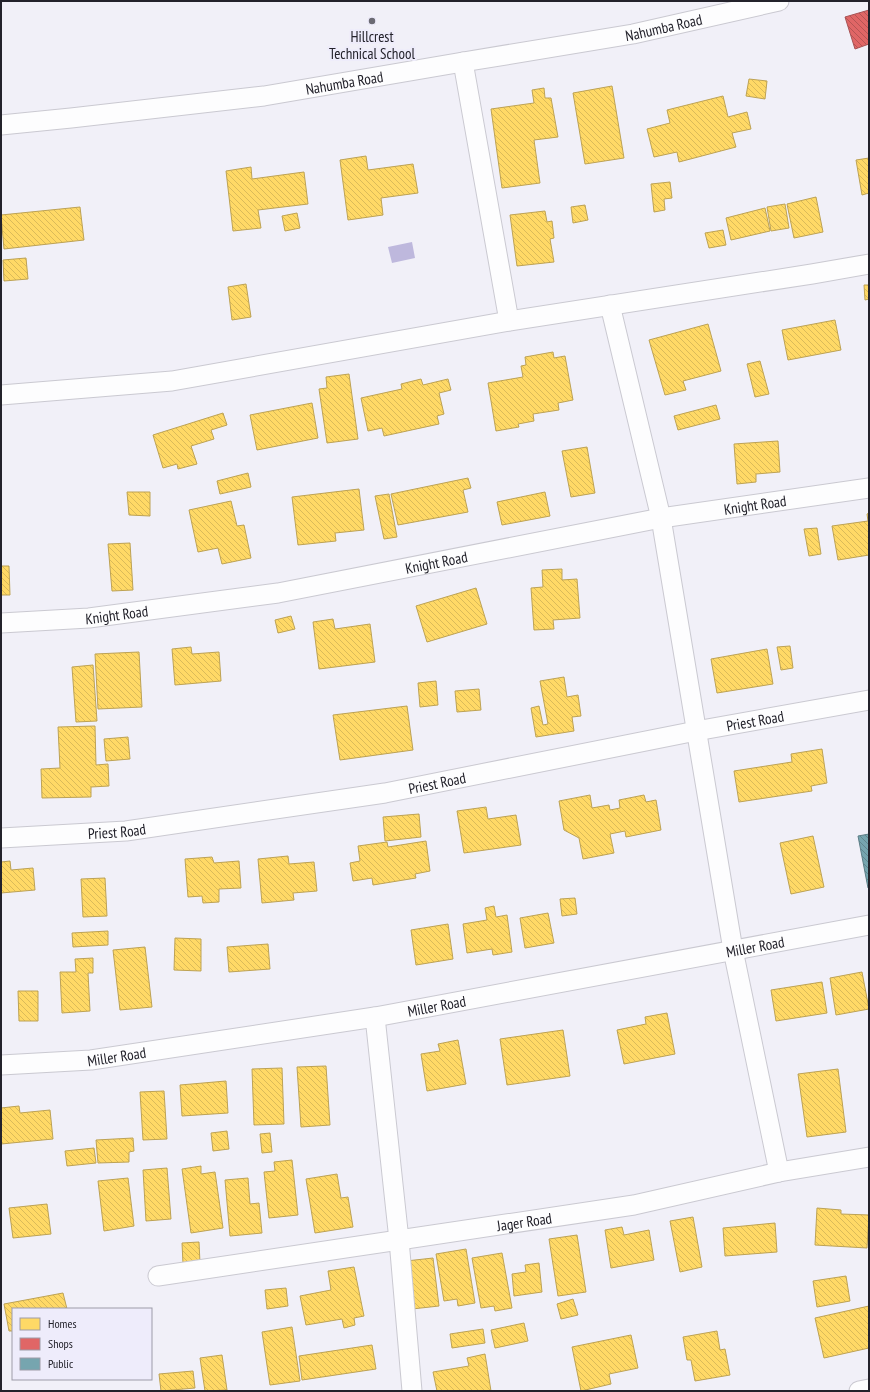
<svg xmlns="http://www.w3.org/2000/svg" width="870" height="1392" viewBox="0 0 870 1392" font-family="'PT Sans Narrow',sans-serif">
  <style>
    .water { fill: #beb8dd }
    .homes { fill: url(#homes-back-hatch); stroke: #bda254 }
    .shops { fill: url(#shops-back-hatch); stroke: #a75254 }
    .public { fill: url(#public-back-hatch); stroke: #5d7e87 }
    .lines { fill: none; stroke-linecap: round; stroke-linejoin: round }
    .street-casing { stroke: #cac9d1; stroke-width: 21 }
    .street { stroke: #fdfdfe; stroke-width: 19 }
    .poi-dot { fill: #6b6a73; stroke: #eeecfb; stroke-width: 1.5 }
    .labels { text-anchor: middle; dominant-baseline: central; stroke-width: 4; stroke-linejoin: round; paint-order: stroke }
    .street-label { font-size: 15px; fill: #23222b; stroke: #eeecfb }
    .poi-label { font-size: 15px; fill: #23222b; stroke: #eeecfb }
  </style>
  <defs>
    <pattern id="homes-back-hatch" width="6" height="6" patternUnits="userSpaceOnUse"><rect width="6" height="6" fill="#ffd966"/><path d="M-1 5l2 2M0 0l6 6M5-1l2 2" fill="none" stroke="#daba59"/></pattern>
    <pattern id="shops-back-hatch" width="6" height="6" patternUnits="userSpaceOnUse"><rect width="6" height="6" fill="#e06666"/><path d="M-1 5l2 2M0 0l6 6M5-1l2 2" fill="none" stroke="#b55454"/></pattern>
    <pattern id="public-back-hatch" width="6" height="6" patternUnits="userSpaceOnUse"><rect width="6" height="6" fill="#76a5af"/><path d="M-1 5l2 2M0 0l6 6M5-1l2 2" fill="none" stroke="#60868f"/></pattern>
  </defs>
  <rect width="100%" height="100%" fill="#f1f0f8"/>
  <!-- water -->
  <path class="water" d="M412,242L415,258L392,263L388,247Z"/>
  <!-- homes -->
  <g class="homes">
    <path d="M749,79L767,81L765,99L746,96Z"/>
    <path d="M612,86L624,158L585,164L573,93Z"/>
    <path d="M544,88L545,98H551L558,137L534,140L540,183L502,188L491,109L534,103L532,90Z"/>
    <path d="M723,96L728,117L747,112L751,129L732,133L736,147L679,162L677,152L654,157L647,129L670,123L667,110Z"/>
    <path d="M366,156L368,170L413,164L418,193L381,198L383,215L348,220L340,160Z"/>
    <path d="M869,158V193L862,195L856,160Z"/>
    <path d="M251,167L252,179L304,172L308,204L258,210L261,228L233,231L226,171Z"/>
    <path d="M670,182L672,198L664,199L665,210L654,212L651,184Z"/>
    <path d="M816,197L823,232L794,238L787,204Z"/>
    <path d="M785,204L789,228L771,231L767,207Z"/>
    <path d="M585,205L588,220L573,223L571,207Z"/>
    <path d="M80,207L84,240L4,249L1,215Z"/>
    <path d="M765,208L770,231L731,240L726,218Z"/>
    <path d="M545,211L547,222L552,221L554,238L550,239L554,262L517,266L510,215Z"/>
    <path d="M297,213L300,228L285,231L282,216Z"/>
    <path d="M723,230L726,245L709,248L705,233Z"/>
    <path d="M26,258L28,279L4,281L3,260Z"/>
    <path d="M246,284L251,317L232,320L228,287Z"/>
    <path d="M864,285H869V299L865,300Z"/>
    <path d="M835,320L841,350L788,360L782,330Z"/>
    <path d="M708,324L721,371L683,381L686,390L665,395L649,340Z"/>
    <path d="M553,352L554,358L565,356L573,400L558,403L559,410L533,414L534,421L518,424L519,427L496,431L488,383L523,377L521,366L526,365L525,357Z"/>
    <path d="M760,361L769,394L755,397L747,364Z"/>
    <path d="M349,374L358,439L327,443L319,389L327,388L326,377Z"/>
    <path d="M421,379L423,385L448,379L451,390L439,393L444,414L437,416L439,424L384,436L382,428L368,431L361,398L402,389L401,384Z"/>
    <path d="M312,403L318,438L257,450L250,415Z"/>
    <path d="M716,405L720,419L678,430L674,416Z"/>
    <path d="M223,413L227,425L211,430L214,439L191,446L197,464L178,469L177,464L163,468L153,435Z"/>
    <path d="M778,441L780,472L756,474V482L737,484L734,444Z"/>
    <path d="M587,447L595,493L571,497L562,451Z"/>
    <path d="M248,473L251,487L220,494L217,481Z"/>
    <path d="M468,478L471,488L463,490L468,512L398,525L391,494Z"/>
    <path d="M359,489L364,530L335,533L336,541L298,545L292,497Z"/>
    <path d="M127,492H150V516L129,515Z"/>
    <path d="M545,492L550,516L502,525L497,502Z"/>
    <path d="M389,494L397,537L384,539L375,496Z"/>
    <path d="M231,501L237,526L244,525L251,558L222,564L218,548L198,552L189,510Z"/>
    <path d="M869,513V555L838,560L832,526L868,521L867,514Z"/>
    <path d="M817,528L821,554L809,556L804,529Z"/>
    <path d="M130,543L133,590L112,591L108,544Z"/>
    <path d="M1,566H9L10,595H1Z"/>
    <path d="M562,569V580L577,579L580,618L553,620L554,629L534,630L531,588L543,587L542,570Z"/>
    <path d="M476,588L487,624L427,642L416,606Z"/>
    <path d="M291,616L295,629L278,633L275,620Z"/>
    <path d="M333,619L335,629L370,624L375,662L319,669L313,622Z"/>
    <path d="M790,646L793,668L781,670L777,647Z"/>
    <path d="M191,647L192,654L219,652L221,681L175,685L172,649Z"/>
    <path d="M767,649L773,684L717,693L711,659Z"/>
    <path d="M139,652L142,707L98,709L95,654Z"/>
    <path d="M93,665L97,721L76,722L72,667Z"/>
    <path d="M564,677L567,697L578,695L581,716L572,717L574,731L536,737L531,708L539,706L543,725L548,724L540,681Z"/>
    <path d="M436,681L438,705L420,707L418,683Z"/>
    <path d="M479,689L481,710L457,712L455,691Z"/>
    <path d="M407,706L413,750L340,760L333,715Z"/>
    <path d="M95,726L96,765L108,764L109,786L91,787V797L42,798L41,769L60,768L58,727Z"/>
    <path d="M128,737L130,759L106,761L104,739Z"/>
    <path d="M822,749L827,783L811,786L812,791L739,802L734,771L792,762L791,754Z"/>
    <path d="M590,795L592,808L609,805L610,810L620,808L619,800L644,795L646,802L656,800L661,830L626,837L625,831L610,834L614,853L583,859L579,838L564,830L559,801Z"/>
    <path d="M486,807L488,819L516,815L521,845L464,853L457,811Z"/>
    <path d="M419,814L421,837L385,841L383,817Z"/>
    <path d="M813,836L824,887L791,894L780,843Z"/>
    <path d="M426,841L430,871L415,874L416,878L373,885L372,878L353,881L350,863L360,861L358,846L387,842L388,847Z"/>
    <path d="M288,856L289,864L314,862L317,891L293,893L294,900L262,903L258,859Z"/>
    <path d="M212,857L214,863L239,861L241,888L219,889V902L203,903L202,896L188,897L185,859Z"/>
    <path d="M10,861L11,870L33,868L35,890L1,893V862Z"/>
    <path d="M105,878L107,916L83,917L81,879Z"/>
    <path d="M575,898L577,914L562,916L560,899Z"/>
    <path d="M494,906L496,917L507,915L512,952L493,955L492,949L467,953L463,924L487,920L485,908Z"/>
    <path d="M548,913L554,943L525,948L520,918Z"/>
    <path d="M448,924L453,959L416,965L411,930Z"/>
    <path d="M108,931V945L73,947L72,933Z"/>
    <path d="M175,938L201,939V971L174,970Z"/>
    <path d="M268,944L270,969L229,972L227,947Z"/>
    <path d="M145,947L152,1007L120,1010L113,950Z"/>
    <path d="M93,958V973H88L90,1011L62,1013L60,972H76L75,959Z"/>
    <path d="M862,972L869,1009L836,1015L830,978Z"/>
    <path d="M822,982L827,1013L776,1021L771,990Z"/>
    <path d="M18,991H38V1021H19Z"/>
    <path d="M667,1013L675,1054L624,1064L617,1030L646,1024L645,1017Z"/>
    <path d="M563,1030L570,1076L507,1085L500,1039Z"/>
    <path d="M458,1040L466,1084L427,1091L421,1054L440,1051L438,1044Z"/>
    <path d="M326,1066L330,1125L301,1127L297,1067Z"/>
    <path d="M282,1068L284,1124L254,1125L252,1069Z"/>
    <path d="M838,1069L846,1132L807,1137L798,1074Z"/>
    <path d="M226,1081L228,1113L182,1116L180,1085Z"/>
    <path d="M164,1091L167,1139L143,1140L140,1092Z"/>
    <path d="M19,1106L20,1113L50,1110L53,1139L1,1144V1108Z"/>
    <path d="M227,1131L229,1149L213,1151L211,1133Z"/>
    <path d="M270,1133L272,1152L262,1153L260,1134Z"/>
    <path d="M133,1138L134,1151L129,1152V1162L98,1163L96,1140Z"/>
    <path d="M94,1148L96,1163L67,1166L65,1151Z"/>
    <path d="M292,1160L298,1215L269,1218L264,1172L275,1171L274,1162Z"/>
    <path d="M201,1166V1174L215,1172L223,1228L191,1233L182,1169Z"/>
    <path d="M167,1168L171,1219L146,1221L143,1170Z"/>
    <path d="M337,1174L341,1198L348,1197L353,1227L315,1233L306,1179Z"/>
    <path d="M128,1178L134,1226L104,1231L98,1181Z"/>
    <path d="M248,1178L250,1204L259,1203L262,1233L230,1236L225,1180Z"/>
    <path d="M47,1204L51,1234L13,1238L9,1208Z"/>
    <path d="M817,1208L841,1210V1214L869,1215L867,1248L815,1245Z"/>
    <path d="M693,1217L702,1267L680,1272L670,1221Z"/>
    <path d="M775,1223L777,1252L725,1256L723,1228Z"/>
    <path d="M622,1227L624,1235L649,1230L654,1260L611,1268L605,1230Z"/>
    <path d="M577,1235L586,1292L558,1296L549,1239Z"/>
    <path d="M199,1242L200,1263L183,1264L182,1243Z"/>
    <path d="M466,1249L475,1303L458,1306L457,1299L444,1301L436,1254Z"/>
    <path d="M502,1253L512,1308L495,1311L494,1306L481,1308L472,1258Z"/>
    <path d="M433,1258L439,1306L412,1309L406,1261Z"/>
    <path d="M539,1263L542,1292L514,1296L512,1274L526,1272L525,1265Z"/>
    <path d="M354,1267L364,1316L354,1318L355,1325L344,1328L342,1319L306,1325L300,1296L331,1290L328,1271Z"/>
    <path d="M846,1276L850,1301L817,1307L813,1281Z"/>
    <path d="M286,1288L288,1306L267,1309L265,1290Z"/>
    <path d="M63,1293L67,1309H13V1331H9L4,1304Z"/>
    <path d="M573,1299L578,1315L561,1319L557,1304Z"/>
    <path d="M869,1306V1348L824,1358L815,1318Z"/>
    <path d="M524,1323L528,1341L495,1348L491,1330Z"/>
    <path d="M292,1327L300,1381L270,1385L262,1332Z"/>
    <path d="M483,1329L485,1343L452,1348L450,1334Z"/>
    <path d="M717,1331L720,1350L725,1349L730,1375L695,1381L691,1360H687L683,1337Z"/>
    <path d="M631,1335L638,1368L609,1374L611,1384L581,1391L572,1347Z"/>
    <path d="M372,1345L376,1369L302,1380L299,1356Z"/>
    <path d="M485,1354L491,1391H437L433,1372L469,1366L467,1358Z"/>
    <path d="M222,1355L227,1390L205,1391L200,1358Z"/>
    <path d="M193,1371L195,1388L161,1391L159,1374Z"/>
  </g>
  <!-- shops -->
  <path class="shops" d="M869,10V44L855,49L845,17Z"/>
  <!-- public -->
  <path class="public" d="M869,834V888H868L858,836Z"/>
  <g class="lines">
    <defs>
      <g id="street">
        <path d="M463,62L509,321"/>
        <path id="s1" d="M1,125L71,118L264,96L463,62L633,34L779,1"/>
        <path d="M610,305L661,518L733,950L779,1172"/>
        <path d="M1,395L172,381L509,321L812,274L869,264"/>
        <path id="s2" d="M1,623L89,618L278,593L661,518L869,488"/>
        <path id="s3" d="M1,838L126,831L385,793L696,731L869,700"/>
        <path id="s4" d="M375,1017L399,1240L634,1205L779,1172L869,1157"/>
        <path id="s5" d="M1,1065L91,1060L375,1017L869,925"/>
        <path d="M158,1276L399,1240L412,1391"/>
        <path d="M859,1391L869,1389"/>
      </g>
    </defs>
    <!-- street casing -->
    <use href="#street" class="street-casing"/>
    <!-- street -->
    <use href="#street" class="street"/>
  </g>
  <!-- markers -->
  <circle class="poi-dot" cx="372" cy="21" r="4"/>
  <g class="labels">
    <!-- street labels -->
    <g class="street-label">
      <text stroke="none"><textPath href="#s1" startOffset="670">Nahumba Road</textPath></text>
      <text stroke="none"><textPath href="#s1" startOffset="346">Nahumba Road</textPath></text>
      <text stroke="none"><textPath href="#s2" startOffset="764">Knight Road</textPath></text>
      <text stroke="none"><textPath href="#s2" startOffset="440">Knight Road</textPath></text>
      <text stroke="none"><textPath href="#s2" startOffset="116">Knight Road</textPath></text>
      <text stroke="none"><textPath href="#s3" startOffset="764">Priest Road</textPath></text>
      <text stroke="none"><textPath href="#s3" startOffset="440">Priest Road</textPath></text>
      <text stroke="none"><textPath href="#s3" startOffset="116">Priest Road</textPath></text>
      <text stroke="none"><textPath href="#s5" startOffset="764">Miller Road</textPath></text>
      <text stroke="none"><textPath href="#s5" startOffset="440">Miller Road</textPath></text>
      <text stroke="none"><textPath href="#s5" startOffset="116">Miller Road</textPath></text>
      <text stroke="none"><textPath href="#s4" startOffset="351">Jager Road</textPath></text>
    </g>
    <!-- poi labels -->
    <g class="poi-label">
      <text x="372" y="36">Hillcrest<tspan x="372" dy="17">Technical School</tspan></text>
    </g>
  </g>
  <!-- border -->
  <rect width="870" height="1392" fill="none" stroke="#23222b" stroke-width="4"/>
  <!-- legend -->
  <rect x="12" y="1308" width="140" height="72" fill="#eeecfb" stroke="#9d9ba8"/>
  <rect x="20" y="1318" width="20" height="12" fill="#ffd966" stroke="#9d9ba8"/>
  <text x="48" y="1328" font-size="12" fill="#23222b">Homes</text>
  <rect x="20" y="1338" width="20" height="12" fill="#e06666" stroke="#9d9ba8"/>
  <text x="48" y="1348" font-size="12" fill="#23222b">Shops</text>
  <rect x="20" y="1358" width="20" height="12" fill="#76a5af" stroke="#9d9ba8"/>
  <text x="48" y="1368" font-size="12" fill="#23222b">Public</text>
</svg>
